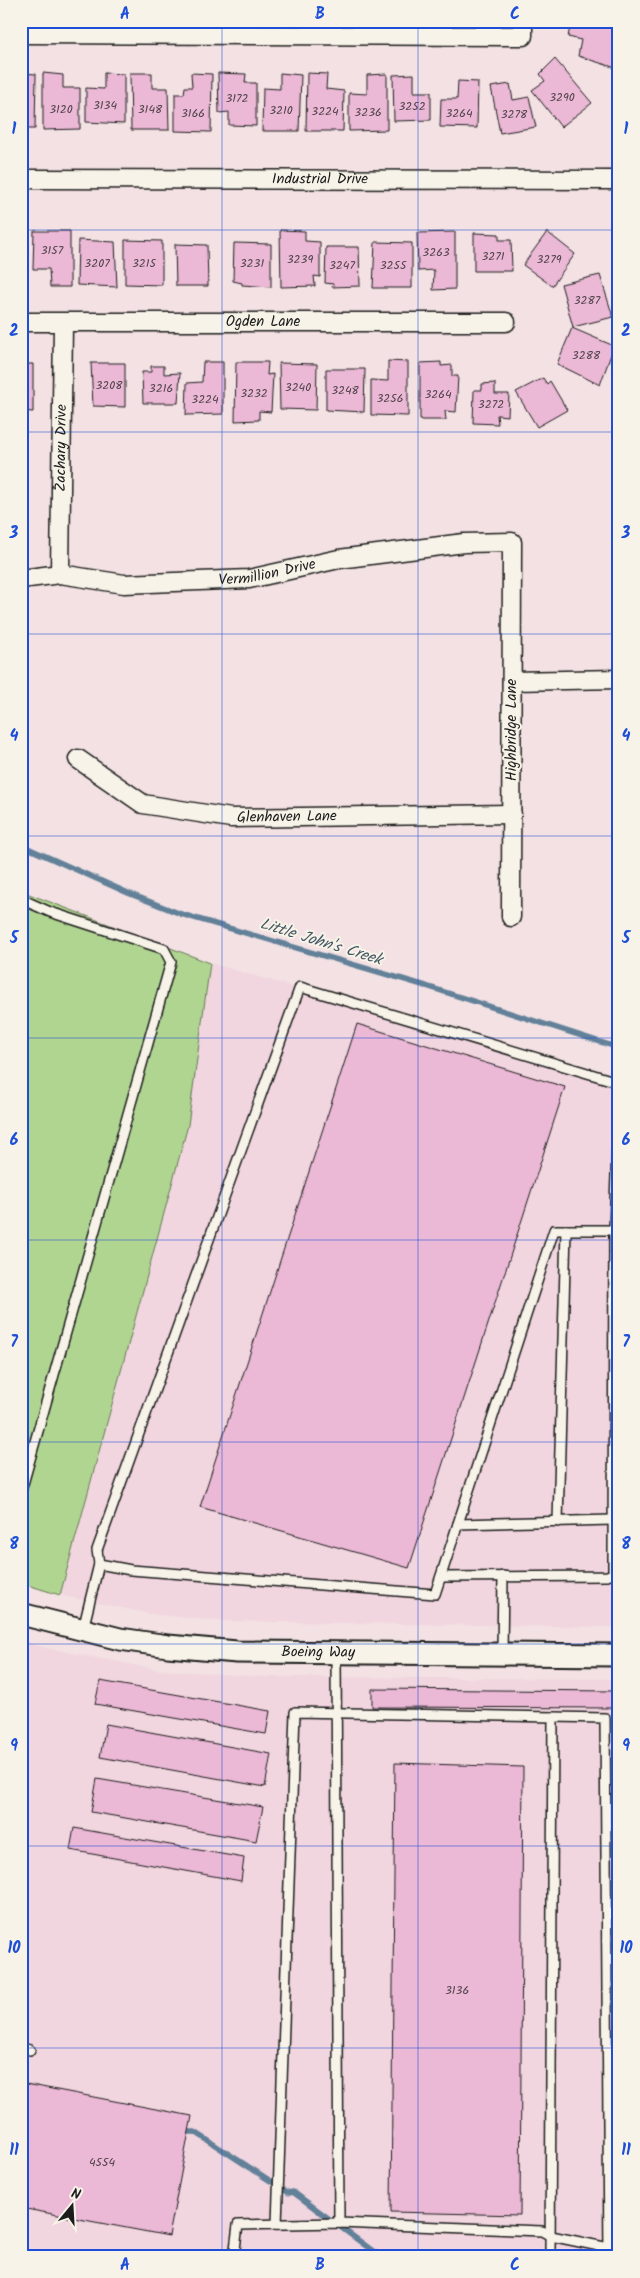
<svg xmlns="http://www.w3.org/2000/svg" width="640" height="2278" viewBox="0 0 640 2278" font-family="Kalam,sans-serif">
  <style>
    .built { fill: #f1d5df }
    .green { fill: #b0d591; stroke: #667856 }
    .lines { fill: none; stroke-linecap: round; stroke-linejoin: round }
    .stream { stroke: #628199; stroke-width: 5.5 }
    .building { fill: #ebb8d6; stroke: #1c1c1c }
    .service-casing { stroke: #1c1c1c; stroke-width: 12 }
    .minor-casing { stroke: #1c1c1c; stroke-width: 21 }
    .tertiary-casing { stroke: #1c1c1c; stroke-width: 25 }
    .service { stroke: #f7f3e8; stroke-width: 9 }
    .minor { stroke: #f7f3e8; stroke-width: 18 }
    .tertiary { stroke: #f7f3e8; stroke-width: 21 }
    .grid { fill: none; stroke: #1d4ed8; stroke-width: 1; stroke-opacity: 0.55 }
    .labels { text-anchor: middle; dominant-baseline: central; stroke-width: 4; stroke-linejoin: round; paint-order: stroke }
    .number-label { font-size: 12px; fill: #50434a }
    .street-label { font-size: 15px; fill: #1c1c1c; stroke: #f7f3e8 }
    .water-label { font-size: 16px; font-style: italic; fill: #455765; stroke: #f7f3e8 }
    .neatline { fill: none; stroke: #1d4ed8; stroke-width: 2 }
    .grid-label { font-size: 16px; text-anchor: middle; font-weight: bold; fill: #1d4ed8 }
  </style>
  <rect width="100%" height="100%" fill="#f3e1e3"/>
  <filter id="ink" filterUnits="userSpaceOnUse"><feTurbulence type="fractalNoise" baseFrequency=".02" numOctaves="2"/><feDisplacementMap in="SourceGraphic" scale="10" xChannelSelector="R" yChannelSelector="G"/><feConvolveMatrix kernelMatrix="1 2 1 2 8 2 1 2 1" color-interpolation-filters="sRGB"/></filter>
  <g filter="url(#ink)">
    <!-- built -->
    <g class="built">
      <path d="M210,963L619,1082V1627L223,1621L151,1614L60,1595L188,1125Z"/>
      <path d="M21,1640L45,1648L159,1670L267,1677L619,1679V2257H21Z"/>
    </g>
    <!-- green -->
    <path class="green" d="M21,891L210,963L188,1125L60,1595L21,1583Z"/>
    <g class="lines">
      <!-- stream -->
      <g class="stream">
        <path d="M21,845L128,893L181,914L426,986L619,1048"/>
        <path d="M182,2132H195L289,2193L293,2192L381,2257"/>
      </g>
    </g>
    <!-- building -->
    <g class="building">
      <path d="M571,21H606L619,24V55L616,68L578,56L581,40L568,37Z"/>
      <path d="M555,59L592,103L561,127L532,90L545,81L540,74Z"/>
      <path d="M21,73L36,74L35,129H25V138H21Z"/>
      <path d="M43,73L63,75V88H80V129L43,130Z"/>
      <path d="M104,73L124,74V124L86,122V88L104,89Z"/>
      <path d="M130,73H152V88H168L169,130H131Z"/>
      <path d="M191,73L212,74L211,132L175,131V94H184L185,87H192Z"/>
      <path d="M218,73L246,74L245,83H256V126L229,125V112L219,113Z"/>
      <path d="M280,73L301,75L299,131H262L263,88L280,89Z"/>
      <path d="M307,73L327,74L326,89L344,91L343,131H306Z"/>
      <path d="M387,74V130L349,131V93L367,94V75Z"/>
      <path d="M414,74V92H431V120L394,121L393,75Z"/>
      <path d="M458,81L478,82L477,128L440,127L441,99H457Z"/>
      <path d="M510,84L513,100L529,97L536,127L500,133L491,87Z"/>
      <path d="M280,230L305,231V241L320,242V277L314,276L315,286L281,287Z"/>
      <path d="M34,231H70V287H50L49,269H33Z"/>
      <path d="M455,232V289L433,290L434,270L418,271L417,233Z"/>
      <path d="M547,232L575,254L552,286L523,265Z"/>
      <path d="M474,233L499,234V240H511L512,271H474Z"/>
      <path d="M78,240L115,242L117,287L77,285Z"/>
      <path d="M125,240L162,241V285L125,284Z"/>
      <path d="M375,242L412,243V288H373Z"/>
      <path d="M234,243L271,244V287L242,285V283L233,281Z"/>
      <path d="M175,244L207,245L208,286H176Z"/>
      <path d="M326,247H359L360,286L332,287L333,284L325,283Z"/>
      <path d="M21,255H24L25,278H21Z"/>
      <path d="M600,275L613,317L573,327L561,284Z"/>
      <path d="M572,328L614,346L600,385L557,364Z"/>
      <path d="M388,361L408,362V416L371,415V380L388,381Z"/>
      <path d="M203,362H223V414L186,415L187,383L202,382Z"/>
      <path d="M236,362H268L267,375L273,374L271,412L259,411V420L235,421Z"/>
      <path d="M441,362V366L452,365V376H458L456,412L445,411L446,420H420V363Z"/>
      <path d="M91,363H125V407L93,406Z"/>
      <path d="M279,363L317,364L316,410L280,409Z"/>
      <path d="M21,364H33V412L21,411Z"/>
      <path d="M151,366H164V374L180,373L178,403H143L142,372H151Z"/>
      <path d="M326,369H365L364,412L326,410Z"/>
      <path d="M543,378L547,384L550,381L567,410L537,427L516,392Z"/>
      <path d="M495,383V394H509L508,416L497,415L498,424L473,423L474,390H482V384Z"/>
      <path d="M357,1024L565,1087L409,1568L200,1507Z"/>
      <path d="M100,1681L270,1711L266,1734L95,1704Z"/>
      <path d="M372,1689L616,1691L617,1708L372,1707Z"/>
      <path d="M106,1724L271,1754L265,1787L100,1757Z"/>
      <path d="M395,1763L523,1767L520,2215L391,2212Z"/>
      <path d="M97,1779L263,1807L256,1841L91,1812Z"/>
      <path d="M74,1828L244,1858L241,1881L70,1850Z"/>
      <path d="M21,2083L192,2116L169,2236L21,2208Z"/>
    </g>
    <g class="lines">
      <defs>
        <g id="service">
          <path d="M21,899L50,912L164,949L171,962L21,1491"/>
          <path d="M619,1087L614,1081L300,987L97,1550L99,1564L131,1570L435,1594L554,1230H619"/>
          <path d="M558,1522L566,1230"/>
          <path d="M458,1524L613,1520"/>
          <path d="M441,1577L607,1576L613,1574L614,1230L619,1091"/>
          <path d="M83,1629L99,1564"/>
          <path d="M336,1654L339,2223"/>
          <path d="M502,1654L503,1576"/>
          <path d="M21,2048L30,2050"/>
          <path d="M277,2224L295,1712L605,1718L609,2257"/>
          <path d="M21,2257H22"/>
          <path d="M234,2257L238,2225L339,2223L542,2231L551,2236L609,2248H619"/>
          <path d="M550,2257L553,1717"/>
        </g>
        <g id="minor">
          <path d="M21,34L523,36V21"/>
          <path id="s1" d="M21,179L619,180"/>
          <path id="s2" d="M21,322H506"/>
          <path id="s3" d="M60,574L63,323"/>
          <path id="s4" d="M21,579L60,574L124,584L249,579L339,559L464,543L512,542L511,917"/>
          <path d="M512,681L619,679"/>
          <path id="s5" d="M78,759L143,804L231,818L512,814"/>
        </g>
        <g id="tertiary">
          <path id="s6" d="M21,1614L120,1639L168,1646L237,1652L619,1655"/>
        </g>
      </defs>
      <!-- service casing -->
      <use href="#service" class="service-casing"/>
      <!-- minor casing -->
      <use href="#minor" class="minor-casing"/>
      <!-- tertiary casing -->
      <use href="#tertiary" class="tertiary-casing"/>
      <!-- service -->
      <use href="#service" class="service"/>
      <!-- minor -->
      <use href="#minor" class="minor"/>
      <!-- tertiary -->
      <use href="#tertiary" class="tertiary"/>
    </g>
  </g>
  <!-- grid -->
  <path class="grid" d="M222,21V2257M418,21V2257M21,230H619M21,432H619M21,634H619M21,836H619M21,1038H619M21,1240H619M21,1442H619M21,1644H619M21,1846H619M21,2048H619"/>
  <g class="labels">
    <!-- number labels -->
    <g class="number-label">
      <text x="562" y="97">3290</text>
      <text x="237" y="98">3172</text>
      <text x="105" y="105">3134</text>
      <text x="412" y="106">3252</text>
      <text x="61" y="109">3120</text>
      <text x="150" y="109">3148</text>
      <text x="281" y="110">3210</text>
      <text x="325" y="111">3224</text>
      <text x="368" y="112">3236</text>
      <text x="193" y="113">3166</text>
      <text x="459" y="113">3264</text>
      <text x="514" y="114">3278</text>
      <text x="52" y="250">3157</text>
      <text x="436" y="252">3263</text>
      <text x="493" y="256">3271</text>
      <text x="300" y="259">3239</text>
      <text x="549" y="259">3279</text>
      <text x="97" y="263">3207</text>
      <text x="144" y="263">3215</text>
      <text x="252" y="263">3231</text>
      <text x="342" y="265">3247</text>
      <text x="393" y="265">3255</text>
      <text x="587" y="300">3287</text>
      <text x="586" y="355">3288</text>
      <text x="109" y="385">3208</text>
      <text x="298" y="387">3240</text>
      <text x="161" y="388">3216</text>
      <text x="345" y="390">3248</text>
      <text x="254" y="393">3232</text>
      <text x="438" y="394">3264</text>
      <text x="390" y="398">3256</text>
      <text x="205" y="399">3224</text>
      <text x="491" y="404">3272</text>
      <text x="457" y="1990">3136</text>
      <text x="102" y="2162">4554</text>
    </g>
    <!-- street labels -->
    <g class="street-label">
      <text stroke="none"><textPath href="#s1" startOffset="299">Industrial Drive</textPath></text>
      <text stroke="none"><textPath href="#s2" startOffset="242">Ogden Lane</textPath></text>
      <text stroke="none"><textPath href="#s3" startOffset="126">Zachary Drive</textPath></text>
      <text stroke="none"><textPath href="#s4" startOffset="248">Vermillion Drive</textPath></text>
      <text transform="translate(512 730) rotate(-90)">Highbridge Lane</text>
      <text stroke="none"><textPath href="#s5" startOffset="224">Glenhaven Lane</textPath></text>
      <text stroke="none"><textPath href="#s6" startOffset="301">Boeing Way</textPath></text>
    </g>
    <!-- water labels -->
    <g class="water-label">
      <text transform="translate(321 942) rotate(17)">Little John's Creek</text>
    </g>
  </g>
  <!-- margin -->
  <rect width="640" height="2278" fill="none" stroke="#f7f3e8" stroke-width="55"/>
  <!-- north arrow -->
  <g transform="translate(72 2206) rotate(18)" stroke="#f7f3e8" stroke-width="4" paint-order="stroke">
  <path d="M0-4L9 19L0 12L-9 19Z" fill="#1c1c1c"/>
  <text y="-8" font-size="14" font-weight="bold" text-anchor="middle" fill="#1c1c1c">N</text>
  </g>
  <rect x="28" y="28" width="584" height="2222" class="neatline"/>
  <g class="grid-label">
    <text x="125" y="19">A</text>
    <text x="320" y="19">B</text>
    <text x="515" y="19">C</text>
    <text x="14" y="134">1</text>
    <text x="626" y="134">1</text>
    <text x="14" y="336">2</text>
    <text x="626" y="336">2</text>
    <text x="14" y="538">3</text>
    <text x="626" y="538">3</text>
    <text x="14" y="741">4</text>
    <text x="626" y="741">4</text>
    <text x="14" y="943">5</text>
    <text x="626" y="943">5</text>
    <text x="14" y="1145">6</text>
    <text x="626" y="1145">6</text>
    <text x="14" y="1347">7</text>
    <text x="626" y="1347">7</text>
    <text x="14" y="1549">8</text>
    <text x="626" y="1549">8</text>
    <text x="14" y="1751">9</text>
    <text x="626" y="1751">9</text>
    <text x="14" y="1953">10</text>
    <text x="626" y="1953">10</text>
    <text x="14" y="2155">11</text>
    <text x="626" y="2155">11</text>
    <text x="125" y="2270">A</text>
    <text x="320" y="2270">B</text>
    <text x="515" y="2270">C</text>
  </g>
</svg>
